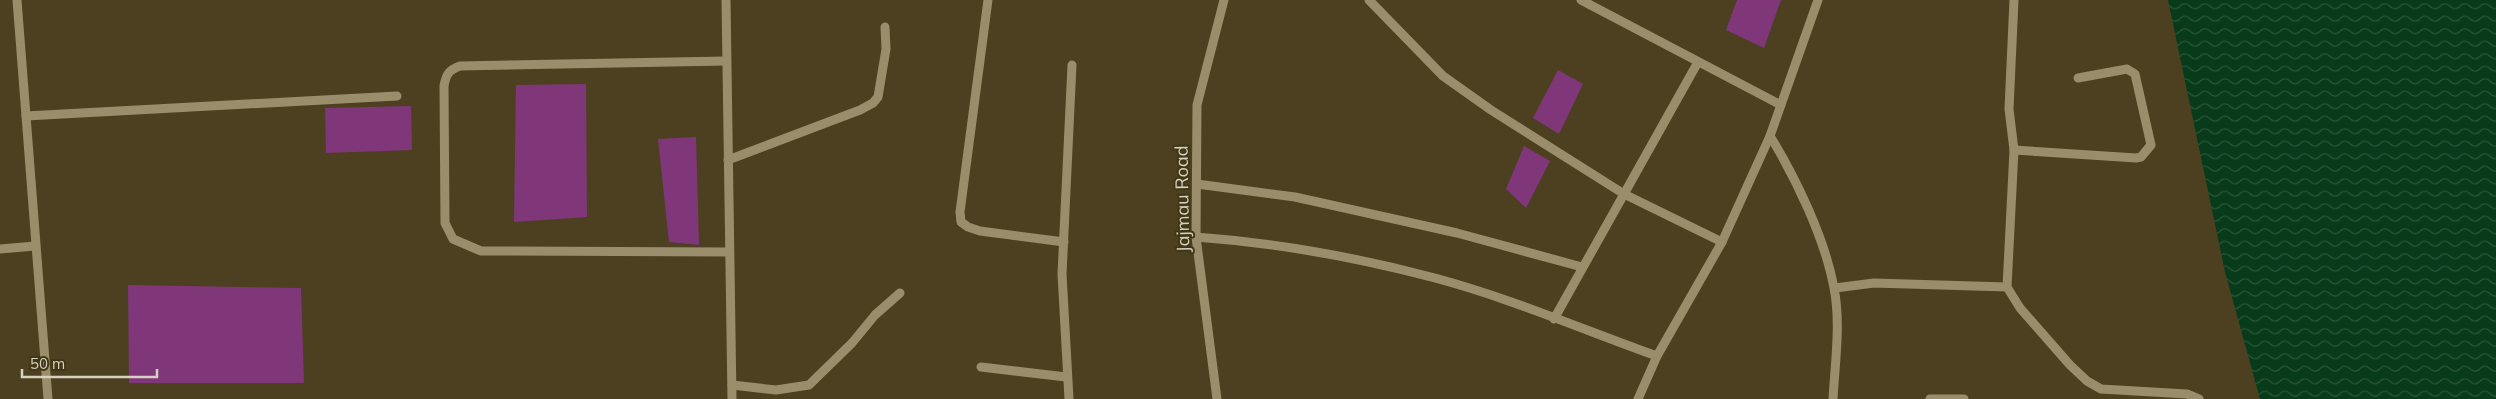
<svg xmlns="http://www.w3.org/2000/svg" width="2496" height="399" viewBox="0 0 2496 399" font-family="Mulish,sans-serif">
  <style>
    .water { fill: url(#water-waves) }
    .building { fill: #7f377a }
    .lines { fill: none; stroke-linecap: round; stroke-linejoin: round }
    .minor { stroke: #9a8d6b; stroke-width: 9 }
    .labels { text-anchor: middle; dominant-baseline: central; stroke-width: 4; stroke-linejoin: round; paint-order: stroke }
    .street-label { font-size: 18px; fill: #d8d1bf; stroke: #413615 }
  </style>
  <defs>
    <pattern id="water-waves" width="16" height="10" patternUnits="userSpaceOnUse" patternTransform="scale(1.25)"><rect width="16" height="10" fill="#073b19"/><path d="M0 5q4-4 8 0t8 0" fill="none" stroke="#2a5639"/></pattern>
  </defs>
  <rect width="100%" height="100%" fill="#4c4020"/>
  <!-- water -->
  <path class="water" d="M2168,0H2496V399H2260L2225,272Z"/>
  <!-- building -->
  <g class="building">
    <path d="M1737,0H1781L1764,48L1726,30Z"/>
    <path d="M1558,70L1583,84L1559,134L1533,118Z"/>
    <path d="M586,84L587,217L514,222L516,85Z"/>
    <path d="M411,106L412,150L326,153L325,108Z"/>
    <path d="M696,137L699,245L669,242L658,139Z"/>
    <path d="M1524,146L1550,161L1526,208L1506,189Z"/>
    <path d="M128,285L301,288L304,383H129Z"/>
  </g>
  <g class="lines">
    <!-- minor -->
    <g class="minor">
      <path d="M17,0L48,399"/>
      <path d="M726,0L732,399"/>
      <path d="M988,0L960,212L961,222L968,227L980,231L1064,242"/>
      <path d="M1369,0L1443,76L1491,110L1624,194L1722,242"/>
      <path d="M1581,0L1781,105"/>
      <path d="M2014,0L2009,109L2014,150L2007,287L2020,308L2070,365L2087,381L2101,389L2187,394L2199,399"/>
      <path d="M726,61L460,66C449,70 446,74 444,86L445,223L453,239L481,251L729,252"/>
      <path d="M26,116L397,96"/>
      <path d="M1770,136C1796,178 1825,239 1834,288C1841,323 1835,363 1833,399"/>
      <path d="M2014,150L2136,158L2141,157L2151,145L2135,74L2127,69L2078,78"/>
      <path d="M728,160L860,110L873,103L878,97L886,49L885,27"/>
      <path d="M1197,184L1295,197L1457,233L1582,267"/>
      <path d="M1196,237C1277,243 1356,257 1435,278C1510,298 1584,330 1657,356"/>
      <path d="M0,249L35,246"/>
      <path d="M1835,288L1874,283L2007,287"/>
      <path d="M1554,319L1698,62"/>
      <path d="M981,367L1066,377"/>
      <path d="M732,385L776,390L809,385L852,343L875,315L900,293"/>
      <path d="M1069,399L1062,274L1072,65"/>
      <path d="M1217,399L1196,237L1197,105L1224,0"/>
      <path d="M1638,399L1657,356L1722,242L1770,136L1818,0"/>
      <path d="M1930,399H1964"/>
    </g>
  </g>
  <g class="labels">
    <!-- street labels -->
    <g class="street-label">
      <text transform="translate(1182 199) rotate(-91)">Jajmau Road</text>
    </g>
  </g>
  <!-- scale -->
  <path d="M22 369v8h135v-8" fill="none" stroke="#d8d1bf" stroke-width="2.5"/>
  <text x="30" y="369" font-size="15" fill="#d8d1bf" stroke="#413615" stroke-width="4" paint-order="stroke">50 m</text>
</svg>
